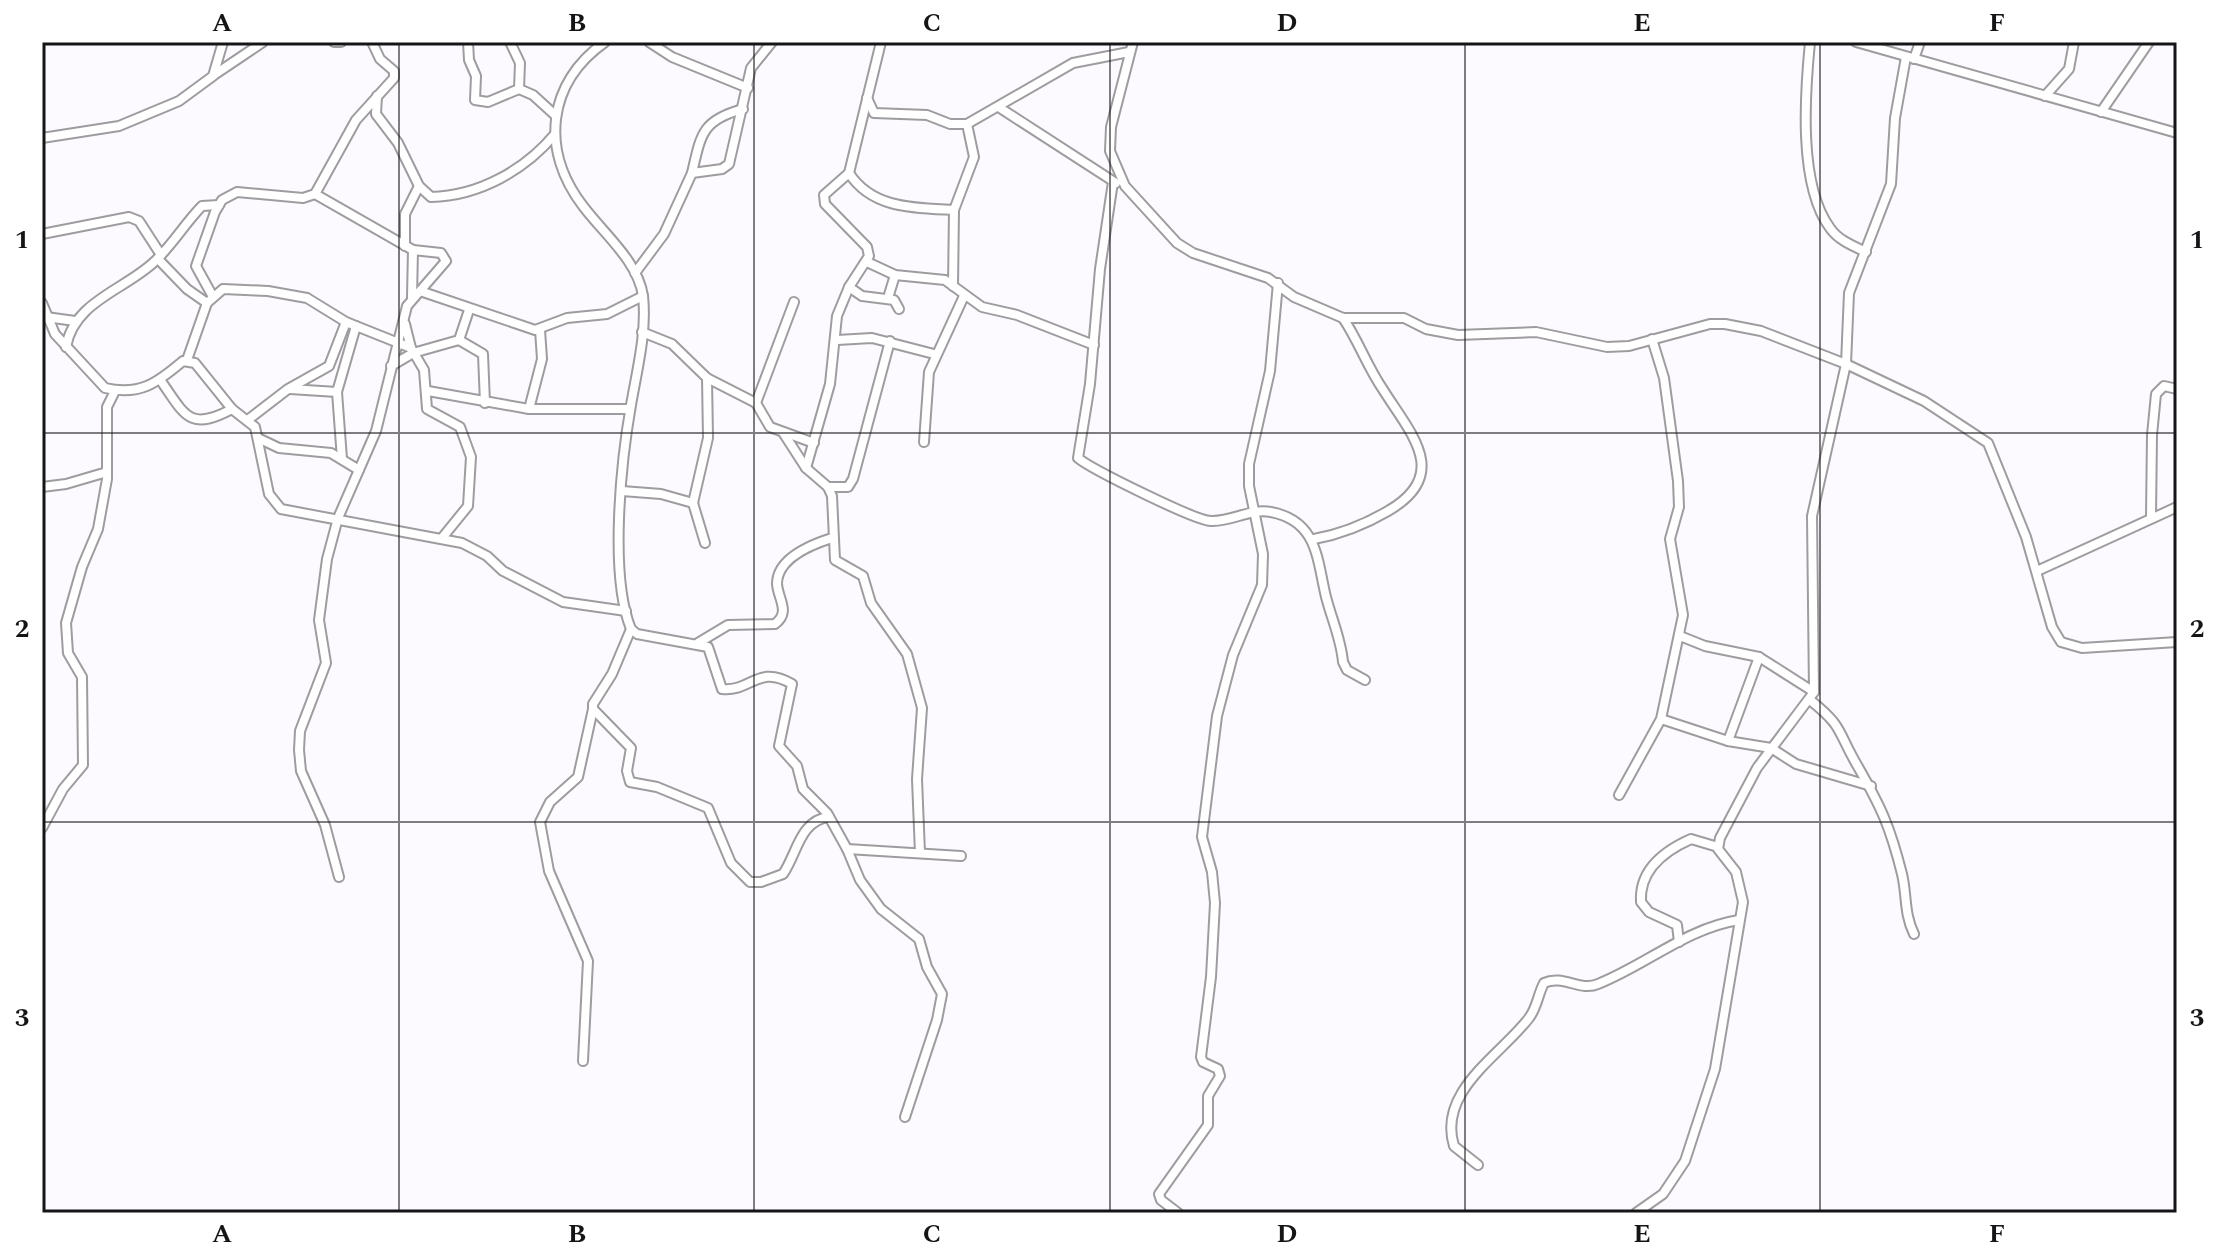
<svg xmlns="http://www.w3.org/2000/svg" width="2219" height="1255" viewBox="0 0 2219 1255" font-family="Spectral,serif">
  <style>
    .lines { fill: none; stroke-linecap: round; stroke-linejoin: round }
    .minor-casing { stroke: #9f9ca0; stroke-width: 12 }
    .minor { stroke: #fff; stroke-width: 8 }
    .grid { fill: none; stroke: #151416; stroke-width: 2; stroke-opacity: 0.55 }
    .neatline { fill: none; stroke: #151416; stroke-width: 3 }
    .grid-label { font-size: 26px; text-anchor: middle; font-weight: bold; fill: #151416 }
  </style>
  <rect width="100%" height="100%" fill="#fdfaff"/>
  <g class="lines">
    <defs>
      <g id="minor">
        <path d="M334,42H341"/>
        <path d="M468,42L469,60L476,76L475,100L488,102L519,89"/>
        <path d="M510,42L520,63L519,89L533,95L555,115"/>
        <path d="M605,42C547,83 540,150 583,206C603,233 638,261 643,296C647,332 637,370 631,405C621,462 609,576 631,629L637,634L708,647L722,689C751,692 758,664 792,684L779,746L797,766L803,789L827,813L847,849L961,856"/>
        <path d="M649,42L672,57L748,88"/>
        <path d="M881,42L849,173L824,195L825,204L867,247L869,256L849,287L837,316L830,384L806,468L828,487L832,496L835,560L863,576L871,603L907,654L922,708L917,779L920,853"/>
        <path d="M1133,42L1111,127L1110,151L1125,186L1177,243L1193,253L1268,278L1294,297L1343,318H1404L1426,329L1458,335L1536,332L1607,347L1629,346L1710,324H1725L1761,331L1846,364L1924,401L1988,443L2026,537L2052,627L2061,642L2082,648L2177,642"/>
        <path d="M1810,42C1805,93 1798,185 1830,228C1838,240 1853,246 1866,252"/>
        <path d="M1856,42L2177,133"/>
        <path d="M1914,59L1920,42"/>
        <path d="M214,75L263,42"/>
        <path d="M377,96L376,114L398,143L419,186L431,197C479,196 525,170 555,134"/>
        <path d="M2045,96L2069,69L2074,42"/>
        <path d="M867,98L874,113L927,115L950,124H967L1073,63L1129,52"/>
        <path d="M1000,108L1116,183"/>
        <path d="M2101,112L2149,42"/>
        <path d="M42,138L119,126L179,101L213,76L223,42"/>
        <path d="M692,173C701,134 702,120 743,109"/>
        <path d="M849,173C872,209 915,208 954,210"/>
        <path d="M1113,182L1100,269L1090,384L1078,458C1091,469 1196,521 1211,521C1232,522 1250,508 1271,512C1318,521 1317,560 1326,597C1332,620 1341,639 1343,662L1347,670L1365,680"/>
        <path d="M315,194L413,250L441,253L446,261L407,306L376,431L338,518L327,559L319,620L326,663L300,731L299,750L301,771L325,825L339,877"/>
        <path d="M42,234L129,217L139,221L161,255"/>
        <path d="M405,246V214L419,186"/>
        <path d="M158,259L187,289L207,303"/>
        <path d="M867,262L895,275L945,280L982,307L1017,315L1094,345"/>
        <path d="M635,273L664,234L692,173L722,169L729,164L751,68L772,42"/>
        <path d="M953,286L954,210L974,157L967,124"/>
        <path d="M849,287L862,296L894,300L899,309"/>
        <path d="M420,291L535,330L567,318L607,314L643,296"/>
        <path d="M212,295L196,266L215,212L222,200L237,192L303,198L315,194L356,120L394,78V71L380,59L372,42"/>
        <path d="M412,297L413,250"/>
        <path d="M888,298L895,275"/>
        <path d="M42,303L55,334L105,388C140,396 157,383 183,361L195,363L232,409L255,427L269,494L281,509L462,543L487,556L503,571L563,602L626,611"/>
        <path d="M46,317L75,321"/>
        <path d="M405,324L411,348L424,370L427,409L460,427L471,457L468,506L442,538"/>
        <path d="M642,332L672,344L707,378L756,403L770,427L814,443"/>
        <path d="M459,340L483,354L485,403"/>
        <path d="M837,340L872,338L934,354"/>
        <path d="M66,347C74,302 122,291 153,263C172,246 185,223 202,206L219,205"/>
        <path d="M187,360L207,303L223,289L268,291L307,298L346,322L411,348"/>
        <path d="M391,366L413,353L459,340L469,310"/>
        <path d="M161,381C185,415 189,432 232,409"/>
        <path d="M290,389L337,392"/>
        <path d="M428,391L529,409H630"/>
        <path d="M756,403L794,302"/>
        <path d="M529,409L542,359L540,330"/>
        <path d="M249,419L288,389L329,366L346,322"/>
        <path d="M784,434L806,468"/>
        <path d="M260,439L279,448L331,453L359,470"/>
        <path d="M924,442L929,372L964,296"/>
        <path d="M342,459L337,392L356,326"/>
        <path d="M42,487L66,484L107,472"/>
        <path d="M828,487H848L853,479L890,341"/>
        <path d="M622,491L661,494L693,503L705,543"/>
        <path d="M693,503L708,438L707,378"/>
        <path d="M2151,517L2152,435L2156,394L2164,386L2177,389"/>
        <path d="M1314,539C1342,534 1364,525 1388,511C1452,474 1410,433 1382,388C1367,366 1358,340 1343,318"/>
        <path d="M2037,571L2177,507"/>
        <path d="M631,629L612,674L593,704V709L631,748L627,771L630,782L657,787L708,808L731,863L750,882H761L783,874C797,854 800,820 829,817"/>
        <path d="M1680,636L1705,646L1759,657L1814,692"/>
        <path d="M698,643L728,625L775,624C791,612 778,599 777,584C777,558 813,544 832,538"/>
        <path d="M1810,700C1844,727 1837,731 1857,765C1881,807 1890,826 1902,874C1907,895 1904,914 1914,934"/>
        <path d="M1661,719L1728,741L1771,748L1796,764L1871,786"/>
        <path d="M1728,741L1759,657"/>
        <path d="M1619,795L1661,719L1683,615L1670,539L1679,507L1678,481L1664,378L1652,339"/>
        <path d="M42,828L63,789L83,765L82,677L68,653L66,623L82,567L98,529L107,479V407L115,391"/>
        <path d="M847,849L860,880L881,909L919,939L927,967L942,994L937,1020L905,1117"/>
        <path d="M1679,942L1677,925L1649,912L1641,902C1639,870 1664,851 1691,839L1718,847"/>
        <path d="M583,1061L588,961L549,871L540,822L550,802L578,777L593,709"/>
        <path d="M1478,1165L1454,1146C1437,1091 1501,1055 1529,1018C1537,1008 1538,994 1544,983C1563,974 1580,992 1598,984C1646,965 1687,928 1739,920"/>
        <path d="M1178,1213L1161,1200L1159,1194L1208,1125V1096L1220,1076L1218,1069L1203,1062L1201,1057L1211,977L1215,903L1212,872L1202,837L1217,716L1233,655L1262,585L1263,554L1249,486V464L1270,371L1278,283"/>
        <path d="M1636,1213L1663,1194L1685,1161L1715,1069L1743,902L1736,872L1718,849L1720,838L1757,768L1814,692L1812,516L1846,364L1849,293L1891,184L1895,118L1906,57"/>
      </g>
    </defs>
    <!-- minor casing -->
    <use href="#minor" class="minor-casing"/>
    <!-- minor -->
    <use href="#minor" class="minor"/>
  </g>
  <!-- grid -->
  <path class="grid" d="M399,42V1213M754,42V1213M1110,42V1213M1465,42V1213M1820,42V1213M42,433H2177M42,822H2177"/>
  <!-- border -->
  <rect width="2219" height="1255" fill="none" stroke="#ffffff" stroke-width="88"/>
  <rect x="44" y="44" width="2131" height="1167" class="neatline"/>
  <g class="grid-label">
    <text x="222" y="31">A</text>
    <text x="577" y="31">B</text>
    <text x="932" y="31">C</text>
    <text x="1287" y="31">D</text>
    <text x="1642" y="31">E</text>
    <text x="1997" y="31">F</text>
    <text x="22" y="248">1</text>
    <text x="2197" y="248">1</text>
    <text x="22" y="637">2</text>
    <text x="2197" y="637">2</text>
    <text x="22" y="1026">3</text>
    <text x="2197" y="1026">3</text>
    <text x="222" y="1242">A</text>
    <text x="577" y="1242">B</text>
    <text x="932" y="1242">C</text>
    <text x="1287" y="1242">D</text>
    <text x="1642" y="1242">E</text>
    <text x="1997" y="1242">F</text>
  </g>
</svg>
